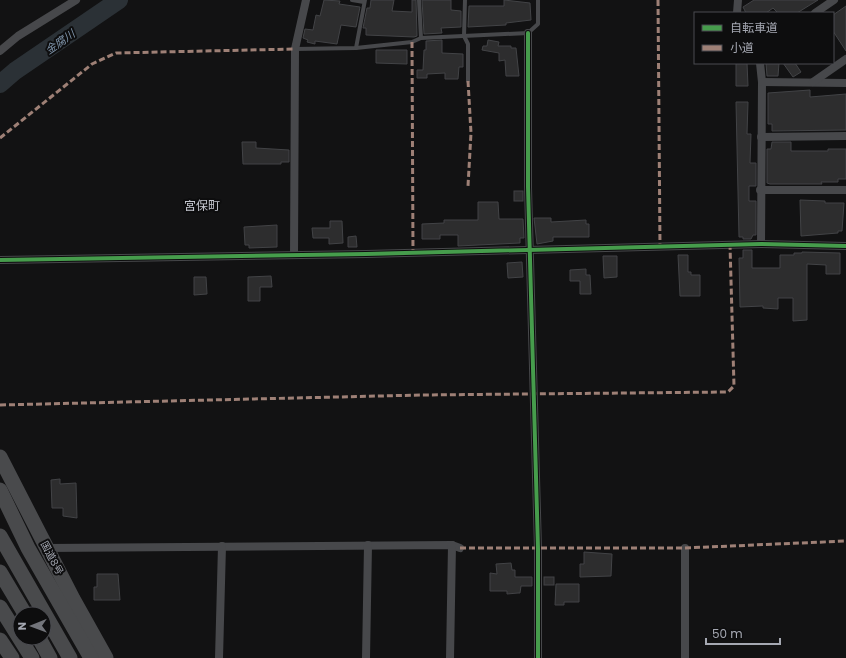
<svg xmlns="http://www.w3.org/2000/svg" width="846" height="658" viewBox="0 0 846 658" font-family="Poppins,'Noto Sans JP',sans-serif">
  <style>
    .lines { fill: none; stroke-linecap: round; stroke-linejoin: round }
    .river { stroke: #2b3136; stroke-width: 18 }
    .building { fill: #2d2d2e; stroke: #424346 }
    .lane { stroke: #47484b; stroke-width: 4 }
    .street { stroke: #47484b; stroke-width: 8 }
    .highway { stroke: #494a4c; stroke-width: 15 }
    .quiet { stroke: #9e8076; stroke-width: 3; stroke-dasharray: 6 3; stroke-linecap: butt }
    .cycleway-casing { stroke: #0d0d0e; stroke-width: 6 }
    .cycleway { stroke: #469c4c; stroke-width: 4 }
    .labels { text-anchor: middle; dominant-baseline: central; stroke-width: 4; stroke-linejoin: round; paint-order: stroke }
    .street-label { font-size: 10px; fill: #a5a8b2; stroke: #0d0d0e }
    .water-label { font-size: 11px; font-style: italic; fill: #7f94aa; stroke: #0d0d0e }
    .quarter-label { font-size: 12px; fill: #c5c7cf; stroke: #0d0d0e }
  </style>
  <rect width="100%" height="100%" fill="#121213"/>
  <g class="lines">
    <!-- river -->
    <path class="river" d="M0,84L15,71L119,0"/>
  </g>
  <!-- building -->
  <g class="building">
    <path d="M324,0L340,1L339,4L360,7L356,27L341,25L337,44L315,41V44L307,42L308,40L303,38L305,29L313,30L316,15L320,16Z"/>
    <path d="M371,0H394L392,11L412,12V0H416L417,36L414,37L366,35V28H363L367,8H370Z"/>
    <path d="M422,0H451V10L461,11V27L441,28L442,33L424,34Z"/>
    <path d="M504,0L530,3L531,20L506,23V25L468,27L469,6H504Z"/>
    <path d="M754,0H818L797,13H778L773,8L766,13H746L743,7Z"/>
    <path d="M846,6V51L833,31V15Z"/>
    <path d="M442,40V53L463,54V67H459L458,79H445V73L427,74V78H417V70H423L424,50H426V41Z"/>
    <path d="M488,40L499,42L498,46H511V48H516L519,76H506L505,60L499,61V53L482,50L483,46H487Z"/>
    <path d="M376,50H407V64L376,63Z"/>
    <path d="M738,63H747L748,86H736V64Z"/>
    <path d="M766,63H779L778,76H767Z"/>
    <path d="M783,63H795L801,72L793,77Z"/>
    <path d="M810,90V97L846,94V130L772,131V124H768V93Z"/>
    <path d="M736,102H748L747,134H751L750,163H756V186H749V201H756V235H753L751,239H743V237H739Z"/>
    <path d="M242,142H256V148L289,150V162H281V164H243Z"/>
    <path d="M772,142H791V151H828V149H846V179H838V182H821L822,184H770L767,183V149H771Z"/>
    <rect x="514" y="191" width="9" height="10"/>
    <path d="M800,200L825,201V203H844L842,231H838V233L801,236Z"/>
    <path d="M478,202H498L499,219H523L524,238H520V243L458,246V235H440V239H422V224L444,223V220H478Z"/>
    <path d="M534,218H551V222L586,220V224H589V237H553V241L537,244Z"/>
    <path d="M330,221H342L343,243L329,244V238H313L312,228H330Z"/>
    <path d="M277,225V247L249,248V245H245L244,227Z"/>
    <path d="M356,236L357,247H348V237Z"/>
    <path d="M743,250H752V268H780V255H794V253H802V252L840,253V274H826V265L807,264V320L793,321V298H778V309L763,308V306L740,307L739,258H743Z"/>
    <path d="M678,255H688V272H691V275H700V296H680Z"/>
    <path d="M603,256H617V277L604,278Z"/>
    <path d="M522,262L523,277L508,278L507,263Z"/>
    <path d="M586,269V275H590L591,294H580V281H570V270Z"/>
    <path d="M271,276L272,287H260V301H248V277Z"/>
    <path d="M194,277H206L207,294L194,295Z"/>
    <path d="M60,479V484L76,483L77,518L63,516V508H52L51,480Z"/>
    <path d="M584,552L612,554L611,576L580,577V564H584Z"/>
    <path d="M511,563L512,570H515V577H532V586H521L520,593H518L507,594V591H490V573L497,574L496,564Z"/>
    <path d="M97,574H118L120,600H94V587H97Z"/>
    <rect x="544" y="577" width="10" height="8"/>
    <path d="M556,584H579V602H564V605H555Z"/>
  </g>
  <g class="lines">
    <!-- lane -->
    <g class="lane">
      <path d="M352,0L364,2"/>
      <path d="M419,0L421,38"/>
      <path d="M465,0L464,36L468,44V81"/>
      <path d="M356,48L365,0"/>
      <path d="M295,49L356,48L412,42L421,38L528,33L538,24V0"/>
    </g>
    <!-- street -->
    <g class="street">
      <path d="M737,13L738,0"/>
      <path d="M815,13L834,0"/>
      <path d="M528,33V187L538,549V658"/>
      <path d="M0,51L18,36L76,0"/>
      <path d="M760,63L762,82L761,244"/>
      <path d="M762,82L846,83"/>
      <path d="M813,82L846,59"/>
      <path d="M761,137L846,136"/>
      <path d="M760,190H846"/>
      <path d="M294,255L295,49L306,0"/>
      <path d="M0,260L366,254L761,244L846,246"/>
      <path d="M46,548L452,545L460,548"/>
      <path d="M685,548V658"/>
      <path d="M219,658L222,546"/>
      <path d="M366,658L368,545"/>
      <path d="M450,658L452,545"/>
    </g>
    <!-- highway -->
    <g class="highway">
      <path d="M0,457L73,599L106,658"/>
      <path d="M0,490L28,548L91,658"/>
      <path d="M0,536L70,658"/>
      <path d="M0,572L25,614"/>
      <path d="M0,607L32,658"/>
      <path d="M39,638L50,658"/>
      <path d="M0,640L12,658"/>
    </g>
    <!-- quiet -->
    <g class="quiet">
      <path d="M658,0L660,247"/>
      <path d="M412,42L413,252"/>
      <path d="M468,81L471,133L468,186"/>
      <path d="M0,138L92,64L116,53L295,49"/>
      <path d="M0,405L421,395L728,392L734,386L730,245"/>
      <path d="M460,548H685L846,541"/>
    </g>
    <defs>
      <g id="cycleway">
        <path d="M528,33V187L538,549V658"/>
        <path d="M0,260L366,254L761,244L846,246"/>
      </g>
    </defs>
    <!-- cycleway casing -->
    <use href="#cycleway" class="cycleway-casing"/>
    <!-- cycleway -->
    <use href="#cycleway" class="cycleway"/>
  </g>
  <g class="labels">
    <!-- street labels -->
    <g class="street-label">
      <text transform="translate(52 558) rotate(62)">国道8号</text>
    </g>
    <!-- water labels -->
    <g class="water-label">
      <text transform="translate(60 42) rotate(-35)">金腐川</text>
    </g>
    <!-- quarter labels -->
    <g class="quarter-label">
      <text x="202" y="205">宮保町</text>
    </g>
  </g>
  <!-- legend -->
  <rect x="694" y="12" width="140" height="52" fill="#0d0d0e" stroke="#4a4b50"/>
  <rect x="702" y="25" width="20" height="6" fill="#469c4c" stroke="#4a4b50"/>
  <text x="730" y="32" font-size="12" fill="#a5a8b2">自転車道</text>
  <rect x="702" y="45" width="20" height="6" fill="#9e8076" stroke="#4a4b50"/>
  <text x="730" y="52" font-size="12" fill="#a5a8b2">小道</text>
  <!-- north arrow -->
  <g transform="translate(32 626) rotate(269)"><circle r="19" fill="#0d0d0e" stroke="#4a4b50"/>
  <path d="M0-3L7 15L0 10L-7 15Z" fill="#72747a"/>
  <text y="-6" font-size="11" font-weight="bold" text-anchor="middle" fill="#a5a8b2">N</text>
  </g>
  <!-- scale -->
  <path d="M706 638v6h74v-6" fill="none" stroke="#a5a8b2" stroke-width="2"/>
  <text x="712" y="638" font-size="12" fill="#a5a8b2" stroke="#0d0d0e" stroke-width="3" paint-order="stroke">50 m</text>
</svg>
